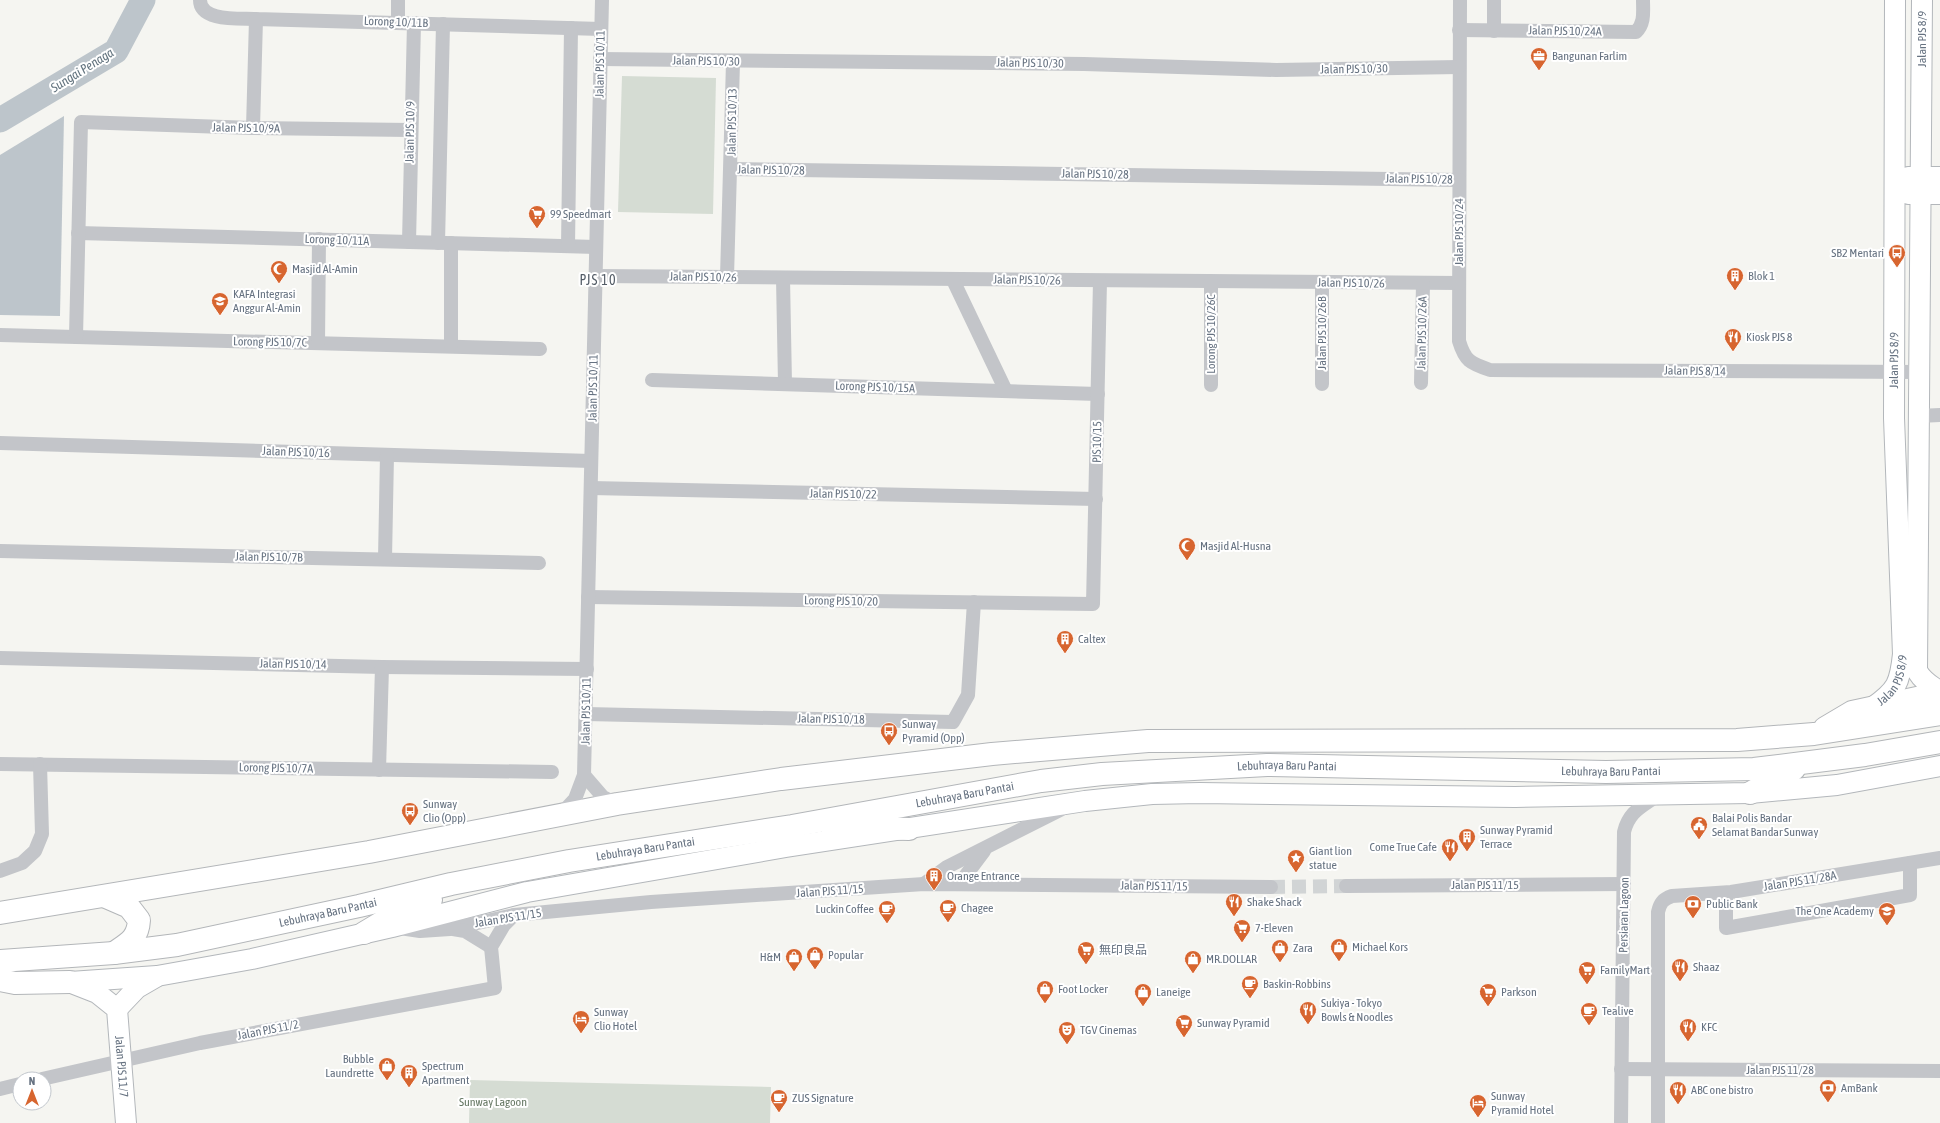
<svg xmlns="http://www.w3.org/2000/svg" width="1940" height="1123" viewBox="0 0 1940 1123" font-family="'Asap Condensed','Noto Sans SC',sans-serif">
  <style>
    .green { fill: #d5dcd3 }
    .water { fill: #bdc5cb }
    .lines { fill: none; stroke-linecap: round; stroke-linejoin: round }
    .river { stroke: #bdc5cb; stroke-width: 25 }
    .street-tunnel { stroke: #d1d4d5; stroke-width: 14; stroke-dasharray: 14 7; stroke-linecap: butt }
    .secondary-casing { stroke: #b3b7bb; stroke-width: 22 }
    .highway-casing { stroke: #b3b6b9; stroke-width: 24 }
    .street { stroke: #c3c5c9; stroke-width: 14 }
    .secondary { stroke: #fff; stroke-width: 20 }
    .highway { stroke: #fff; stroke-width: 22 }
    .labels { text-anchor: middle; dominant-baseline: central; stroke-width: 4; stroke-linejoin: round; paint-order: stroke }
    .street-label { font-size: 12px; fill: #667281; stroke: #fff }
    .poi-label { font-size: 12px; fill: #667281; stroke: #fff; text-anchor: start }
    .park-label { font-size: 12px; fill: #667864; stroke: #fff }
    .water-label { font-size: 13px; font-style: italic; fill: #62737e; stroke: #fff }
    .quarter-label { font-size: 14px; letter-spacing: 1px; fill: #535c66; stroke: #fff }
  </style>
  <rect width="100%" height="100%" fill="#f5f5f1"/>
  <!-- green -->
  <g class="green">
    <path d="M622,76L716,78L713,214L618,212Z"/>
    <path d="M470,1080L771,1087L770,1123H469Z"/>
  </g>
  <!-- water -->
  <path class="water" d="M64,116L60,316L0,315V155Z"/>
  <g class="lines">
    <!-- river -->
    <path class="river" d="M0,120L116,51L143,0"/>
    <!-- street-tunnel -->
    <path class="street-tunnel" d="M1271,887L1346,886"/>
    <defs>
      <g id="secondary">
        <path d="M1922,0L1917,671C1923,681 1930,686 1940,691"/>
        <path d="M1908,177H1940"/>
        <path d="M1908,194H1940"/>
        <path id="s1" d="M1873,707C1897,690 1900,683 1903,654L1894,418L1895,0"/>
        <path d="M70,982L157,976L252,959L392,927L527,892L786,847L1085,801L1152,794L1200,793L1515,797L1750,793L1837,785L1940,766"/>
        <path id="s2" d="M74,984L97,993L117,1009L126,1123"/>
        <path d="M117,1009L137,988L156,977"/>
      </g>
      <g id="highway">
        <path d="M1825,728L1852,712L1940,693"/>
        <path d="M1750,793L1794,769"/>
        <path d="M832,827L909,829"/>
        <path d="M106,897L129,907L139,920C138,939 128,943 114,953"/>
        <path d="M0,913L369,852L617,804L781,779L992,754L1148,741L1737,740L1814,734L1940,714"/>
        <path d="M364,933L394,915L431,900"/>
        <path id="s3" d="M0,961L114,953L177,945L359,906L451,884L569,861L792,826L1041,781L1102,774L1267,765L1606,772L1754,769L1865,755L1940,742"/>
        <path d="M0,980L15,983L70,982"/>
      </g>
    </defs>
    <!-- secondary casing -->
    <use href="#secondary" class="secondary-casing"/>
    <!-- highway casing -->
    <use href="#highway" class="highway-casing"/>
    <!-- street -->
    <g class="street">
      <path d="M200,0C200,22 240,18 256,19L601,29"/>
      <path d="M1460,0L1459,341C1465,361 1470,363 1490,370L1919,372"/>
      <path d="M398,22V0"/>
      <path d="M1459,30L1636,32C1645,23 1643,12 1643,0"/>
      <path d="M1494,31V0"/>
      <path d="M600,59L1084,64L1276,70L1459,67"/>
      <path d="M253,128L256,19"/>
      <path d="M731,169L1459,180"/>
      <path d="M78,233L596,247"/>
      <path d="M409,242L414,23"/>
      <path d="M438,243L443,24"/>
      <path d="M568,246L571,28"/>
      <path d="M595,276L1459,283"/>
      <path d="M727,277L733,62"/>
      <path d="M783,278L785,384"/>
      <path d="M953,280L1006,391"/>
      <path d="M1211,282V385"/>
      <path d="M0,335L540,349"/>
      <path d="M76,337L81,122L253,128L410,130"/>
      <path d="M318,343L319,239"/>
      <path d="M451,346V243"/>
      <path d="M652,380L1098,394"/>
      <path d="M1421,383L1423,284"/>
      <path d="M1322,384V283"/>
      <path d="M1919,416L1940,415"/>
      <path d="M0,443L591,461"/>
      <path d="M591,488L1096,499"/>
      <path d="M0,551L539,563"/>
      <path d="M385,559L387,455"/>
      <path d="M588,597L1093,604L1100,281"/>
      <path d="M0,658L382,667L587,669"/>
      <path d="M586,714L953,722L968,695L974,602"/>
      <path d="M0,764L552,772"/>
      <path d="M379,770L382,667"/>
      <path d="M584,775L603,797L617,804"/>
      <path d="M561,814L575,799L584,775L602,0"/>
      <path d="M0,871L22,863L35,851L42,834L40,764"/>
      <path d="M960,883L984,851"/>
      <path d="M924,884L947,867L1060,810"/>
      <path d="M1346,886L1624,884"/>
      <path d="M1726,893V928L1910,895V863"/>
      <path d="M400,928L420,931L450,929L514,915L651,902L924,884L1271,887"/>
      <path d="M453,929L465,931L491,947"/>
      <path d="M1621,1069L1940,1071"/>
      <path d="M42,1079L200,1043L495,988L491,947L504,925L514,915"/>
      <path d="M0,1089L20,1084"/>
      <path d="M1621,1123L1624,832C1629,811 1642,807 1658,795"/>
      <path d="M1658,1123V912C1660,903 1663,899 1672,896L1731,892L1940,858"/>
    </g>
    <!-- secondary -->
    <use href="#secondary" class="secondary"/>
    <!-- highway -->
    <use href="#highway" class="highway"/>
  </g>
  <!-- icons -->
  <defs>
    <symbol id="office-pin" viewBox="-11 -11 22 30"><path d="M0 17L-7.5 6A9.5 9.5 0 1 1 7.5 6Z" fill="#d7652f" stroke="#fff"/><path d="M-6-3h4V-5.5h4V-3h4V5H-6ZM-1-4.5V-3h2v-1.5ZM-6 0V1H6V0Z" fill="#fff"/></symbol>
    <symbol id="supermarket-pin" viewBox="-11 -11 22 30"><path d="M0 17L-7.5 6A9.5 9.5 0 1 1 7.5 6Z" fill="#d7652f" stroke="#fff"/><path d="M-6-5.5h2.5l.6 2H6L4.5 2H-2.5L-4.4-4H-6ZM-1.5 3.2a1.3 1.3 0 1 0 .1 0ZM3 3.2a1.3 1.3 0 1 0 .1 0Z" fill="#fff"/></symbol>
    <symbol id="bus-pin" viewBox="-11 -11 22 30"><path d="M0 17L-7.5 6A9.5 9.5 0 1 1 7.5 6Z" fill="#d7652f" stroke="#fff"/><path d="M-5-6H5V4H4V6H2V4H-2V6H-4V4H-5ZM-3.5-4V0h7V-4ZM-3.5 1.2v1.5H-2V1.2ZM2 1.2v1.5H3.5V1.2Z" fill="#fff"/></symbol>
    <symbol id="mosque-pin" viewBox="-11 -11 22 30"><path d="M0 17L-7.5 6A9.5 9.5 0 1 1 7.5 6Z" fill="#d7652f" stroke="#fff"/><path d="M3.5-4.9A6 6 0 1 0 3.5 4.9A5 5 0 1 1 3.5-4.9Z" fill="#fff"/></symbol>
    <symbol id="building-pin" viewBox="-11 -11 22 30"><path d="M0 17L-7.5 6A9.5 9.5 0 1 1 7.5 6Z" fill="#d7652f" stroke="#fff"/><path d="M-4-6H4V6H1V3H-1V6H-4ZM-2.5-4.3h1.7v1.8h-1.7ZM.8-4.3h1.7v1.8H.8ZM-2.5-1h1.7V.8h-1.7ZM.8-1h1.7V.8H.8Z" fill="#fff"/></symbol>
    <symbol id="school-pin" viewBox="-11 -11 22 30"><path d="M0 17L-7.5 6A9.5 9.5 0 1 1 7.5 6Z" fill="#d7652f" stroke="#fff"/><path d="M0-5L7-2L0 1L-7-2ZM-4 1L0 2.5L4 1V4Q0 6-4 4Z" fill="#fff"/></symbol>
    <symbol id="restaurant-pin" viewBox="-11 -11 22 30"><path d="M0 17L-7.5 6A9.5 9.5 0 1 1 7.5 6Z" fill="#d7652f" stroke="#fff"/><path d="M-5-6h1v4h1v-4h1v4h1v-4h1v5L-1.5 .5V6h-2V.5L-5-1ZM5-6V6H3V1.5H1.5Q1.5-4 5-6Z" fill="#fff"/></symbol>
    <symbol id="civic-pin" viewBox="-11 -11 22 30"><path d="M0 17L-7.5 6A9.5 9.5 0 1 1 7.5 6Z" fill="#d7652f" stroke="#fff"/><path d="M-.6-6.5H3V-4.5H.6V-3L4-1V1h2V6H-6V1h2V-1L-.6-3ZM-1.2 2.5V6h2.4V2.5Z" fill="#fff"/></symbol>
    <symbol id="sight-pin" viewBox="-11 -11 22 30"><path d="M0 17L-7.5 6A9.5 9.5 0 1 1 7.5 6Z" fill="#d7652f" stroke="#fff"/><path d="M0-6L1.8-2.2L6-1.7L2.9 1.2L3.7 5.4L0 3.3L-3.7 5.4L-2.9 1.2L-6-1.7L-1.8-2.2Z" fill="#fff"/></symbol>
    <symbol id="bank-pin" viewBox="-11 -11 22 30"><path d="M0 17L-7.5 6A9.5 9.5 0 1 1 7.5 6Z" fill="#d7652f" stroke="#fff"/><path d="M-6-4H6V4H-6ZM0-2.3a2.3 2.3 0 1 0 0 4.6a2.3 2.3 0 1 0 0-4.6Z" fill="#fff"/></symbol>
    <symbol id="cafe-pin" viewBox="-11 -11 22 30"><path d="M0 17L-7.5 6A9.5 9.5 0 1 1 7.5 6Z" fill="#d7652f" stroke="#fff"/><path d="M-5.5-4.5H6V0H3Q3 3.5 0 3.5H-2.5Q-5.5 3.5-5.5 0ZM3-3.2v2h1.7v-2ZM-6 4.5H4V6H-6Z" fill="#fff"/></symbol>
    <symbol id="university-pin" viewBox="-11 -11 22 30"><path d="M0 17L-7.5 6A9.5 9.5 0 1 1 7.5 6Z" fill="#d7652f" stroke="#fff"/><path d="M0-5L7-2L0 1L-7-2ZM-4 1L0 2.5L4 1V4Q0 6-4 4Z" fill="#fff"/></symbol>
    <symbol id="shop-pin" viewBox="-11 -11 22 30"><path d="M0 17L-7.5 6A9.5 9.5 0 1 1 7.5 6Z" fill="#d7652f" stroke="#fff"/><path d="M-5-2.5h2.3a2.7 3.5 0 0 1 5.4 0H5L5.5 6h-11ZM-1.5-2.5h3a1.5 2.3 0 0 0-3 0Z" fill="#fff"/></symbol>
    <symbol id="hotel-pin" viewBox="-11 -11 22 30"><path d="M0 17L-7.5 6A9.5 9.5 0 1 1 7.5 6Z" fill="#d7652f" stroke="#fff"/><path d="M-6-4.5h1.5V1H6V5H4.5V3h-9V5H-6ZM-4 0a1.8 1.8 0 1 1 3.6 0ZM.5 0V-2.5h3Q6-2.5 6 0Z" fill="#fff"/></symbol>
    <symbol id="theatre-pin" viewBox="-11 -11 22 30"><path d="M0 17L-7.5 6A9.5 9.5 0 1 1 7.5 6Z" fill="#d7652f" stroke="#fff"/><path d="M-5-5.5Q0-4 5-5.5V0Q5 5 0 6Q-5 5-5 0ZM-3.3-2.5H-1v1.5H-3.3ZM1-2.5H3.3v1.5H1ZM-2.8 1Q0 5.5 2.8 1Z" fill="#fff"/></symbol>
  </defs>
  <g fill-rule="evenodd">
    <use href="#office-pin" x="1529" y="46" width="20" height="27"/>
    <use href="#supermarket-pin" x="527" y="204" width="20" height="27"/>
    <use href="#bus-pin" x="1887" y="243" width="20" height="27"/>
    <use href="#mosque-pin" x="269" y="259" width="20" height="27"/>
    <use href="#building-pin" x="1725" y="266" width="20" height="27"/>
    <use href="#school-pin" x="210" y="291" width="20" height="27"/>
    <use href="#restaurant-pin" x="1723" y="327" width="20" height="27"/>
    <use href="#mosque-pin" x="1177" y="536" width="20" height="27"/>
    <use href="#building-pin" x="1055" y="629" width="20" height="27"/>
    <use href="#bus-pin" x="879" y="721" width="20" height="27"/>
    <use href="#bus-pin" x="400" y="801" width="20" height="27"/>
    <use href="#civic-pin" x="1689" y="815" width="20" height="27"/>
    <use href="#building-pin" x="1457" y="827" width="20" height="27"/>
    <use href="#restaurant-pin" x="1440" y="837" width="20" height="27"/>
    <use href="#sight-pin" x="1286" y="848" width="20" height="27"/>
    <use href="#building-pin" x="924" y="866" width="20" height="27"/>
    <use href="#restaurant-pin" x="1224" y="892" width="20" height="27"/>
    <use href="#bank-pin" x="1683" y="894" width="20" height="27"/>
    <use href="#cafe-pin" x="938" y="898" width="20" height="27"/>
    <use href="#cafe-pin" x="877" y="899" width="20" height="27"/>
    <use href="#university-pin" x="1877" y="901" width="20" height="27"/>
    <use href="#supermarket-pin" x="1232" y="918" width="20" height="27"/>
    <use href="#shop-pin" x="1329" y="937" width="20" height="27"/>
    <use href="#shop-pin" x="1270" y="938" width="20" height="27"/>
    <use href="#supermarket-pin" x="1076" y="940" width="20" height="27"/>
    <use href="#shop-pin" x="805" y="945" width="20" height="27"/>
    <use href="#shop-pin" x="784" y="947" width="20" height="27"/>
    <use href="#shop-pin" x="1183" y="949" width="20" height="27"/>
    <use href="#restaurant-pin" x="1670" y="957" width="20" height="27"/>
    <use href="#supermarket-pin" x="1577" y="960" width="20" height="27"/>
    <use href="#cafe-pin" x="1240" y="974" width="20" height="27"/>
    <use href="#shop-pin" x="1035" y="979" width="20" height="27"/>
    <use href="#shop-pin" x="1133" y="982" width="20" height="27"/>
    <use href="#supermarket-pin" x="1478" y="982" width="20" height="27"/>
    <use href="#restaurant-pin" x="1298" y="1000" width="20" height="27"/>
    <use href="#cafe-pin" x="1579" y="1001" width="20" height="27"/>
    <use href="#hotel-pin" x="571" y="1009" width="20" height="27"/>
    <use href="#supermarket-pin" x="1174" y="1013" width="20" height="27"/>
    <use href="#restaurant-pin" x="1678" y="1017" width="20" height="27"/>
    <use href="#theatre-pin" x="1057" y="1020" width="20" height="27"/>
    <use href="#shop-pin" x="377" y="1056" width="20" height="27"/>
    <use href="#building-pin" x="399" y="1063" width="20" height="27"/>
    <use href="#bank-pin" x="1818" y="1078" width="20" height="27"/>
    <use href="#restaurant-pin" x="1668" y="1080" width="20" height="27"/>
    <use href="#cafe-pin" x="769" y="1088" width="20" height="27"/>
    <use href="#hotel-pin" x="1468" y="1093" width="20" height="27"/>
  </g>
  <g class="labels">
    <!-- street labels -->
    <g class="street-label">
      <text transform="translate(396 22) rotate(2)">Lorong 10/11B</text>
      <text transform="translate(1565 31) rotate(1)">Jalan PJS 10/24A</text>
      <text transform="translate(1922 39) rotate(-90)">Jalan PJS 8/9</text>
      <text transform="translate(706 61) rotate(1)">Jalan PJS 10/30</text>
      <text transform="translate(1030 63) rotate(1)">Jalan PJS 10/30</text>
      <text transform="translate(600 64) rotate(-89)">Jalan PJS 10/11</text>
      <text transform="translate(1354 69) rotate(-1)">Jalan PJS 10/30</text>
      <text transform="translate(732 122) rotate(-89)">Jalan PJS 10/13</text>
      <text transform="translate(246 128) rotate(1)">Jalan PJS 10/9A</text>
      <text transform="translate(410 132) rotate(-89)">Jalan PJS 10/9</text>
      <text transform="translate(771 170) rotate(1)">Jalan PJS 10/28</text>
      <text transform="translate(1095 174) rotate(1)">Jalan PJS 10/28</text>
      <text transform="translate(1419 179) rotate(1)">Jalan PJS 10/28</text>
      <text transform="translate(1459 232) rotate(-90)">Jalan PJS 10/24</text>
      <text transform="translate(337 240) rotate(2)">Lorong 10/11A</text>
      <text transform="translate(703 277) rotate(1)">Jalan PJS 10/26</text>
      <text transform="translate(1027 280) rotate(1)">Jalan PJS 10/26</text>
      <text transform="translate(1351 283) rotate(1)">Jalan PJS 10/26</text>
      <text transform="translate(1322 333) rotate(-90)">Jalan PJS 10/26B</text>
      <text transform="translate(1422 333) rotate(-89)">Jalan PJS 10/26A</text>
      <text transform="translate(1211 334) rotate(-90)">Lorong PJS 10/26C</text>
      <text transform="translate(270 342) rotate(1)">Lorong PJS 10/7C</text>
      <text stroke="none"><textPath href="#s1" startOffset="358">Jalan PJS 8/9</textPath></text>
      <text transform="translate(1695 371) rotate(1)">Jalan PJS 8/14</text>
      <text transform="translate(875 387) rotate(2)">Lorong PJS 10/15A</text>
      <text transform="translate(593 388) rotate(-89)">Jalan PJS 10/11</text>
      <text transform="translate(1097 442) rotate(-89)">PJS 10/15</text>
      <text transform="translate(296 452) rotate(2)">Jalan PJS 10/16</text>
      <text transform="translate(843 494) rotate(1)">Jalan PJS 10/22</text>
      <text transform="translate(269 557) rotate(1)">Jalan PJS 10/7B</text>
      <text transform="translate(841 601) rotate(1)">Lorong PJS 10/20</text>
      <text transform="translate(293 664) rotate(1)">Jalan PJS 10/14</text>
      <text stroke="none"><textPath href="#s1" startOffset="35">Jalan PJS 8/9</textPath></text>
      <text transform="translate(586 711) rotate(-89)">Jalan PJS 10/11</text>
      <text transform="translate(831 719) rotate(1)">Jalan PJS 10/18</text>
      <text stroke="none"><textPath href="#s3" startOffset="1304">Lebuhraya Baru Pantai</textPath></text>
      <text transform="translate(276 768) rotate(1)">Lorong PJS 10/7A</text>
      <text stroke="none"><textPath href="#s3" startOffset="1628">Lebuhraya Baru Pantai</textPath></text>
      <text stroke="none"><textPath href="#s3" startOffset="980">Lebuhraya Baru Pantai</textPath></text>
      <text stroke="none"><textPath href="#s3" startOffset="656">Lebuhraya Baru Pantai</textPath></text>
      <text transform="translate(1800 881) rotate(-9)">Jalan PJS 11/28A</text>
      <text x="1485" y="885">Jalan PJS 11/15</text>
      <text transform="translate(1154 886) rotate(1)">Jalan PJS 11/15</text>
      <text transform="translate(830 891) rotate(-4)">Jalan PJS 11/15</text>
      <text stroke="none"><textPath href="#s3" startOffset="332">Lebuhraya Baru Pantai</textPath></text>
      <text transform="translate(1624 915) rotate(-89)">Persiaran Lagoon</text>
      <text transform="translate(508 918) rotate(-9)">Jalan PJS 11/15</text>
      <text transform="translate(268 1030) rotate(-11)">Jalan PJS 11/2</text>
      <text stroke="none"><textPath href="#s2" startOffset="108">Jalan PJS 11/7</textPath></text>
      <text x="1780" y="1070">Jalan PJS 11/28</text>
    </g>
    <!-- poi labels -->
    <g class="poi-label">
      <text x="1552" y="56">Bangunan Farlim</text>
      <text x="550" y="214">99 Speedmart</text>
      <text x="1884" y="253" text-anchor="end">SB2 Mentari</text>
      <text x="292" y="269">Masjid Al-Amin</text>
      <text x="1748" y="276">Blok 1</text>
      <text x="233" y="294">KAFA Integrasi<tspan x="233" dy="14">Anggur Al-Amin</tspan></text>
      <text x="1746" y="337">Kiosk PJS 8</text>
      <text x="1200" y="546">Masjid Al-Husna</text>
      <text x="1078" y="639">Caltex</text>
      <text x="902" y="724">Sunway<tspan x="902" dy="14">Pyramid (Opp)</tspan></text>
      <text x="423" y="804">Sunway<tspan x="423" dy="14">Clio (Opp)</tspan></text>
      <text x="1712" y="818">Balai Polis Bandar<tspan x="1712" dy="14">Selamat Bandar Sunway</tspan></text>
      <text x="1480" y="830">Sunway Pyramid<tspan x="1480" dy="14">Terrace</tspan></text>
      <text x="1437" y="847" text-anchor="end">Come True Cafe</text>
      <text x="1309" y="851">Giant lion<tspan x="1309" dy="14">statue</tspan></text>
      <text x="947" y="876">Orange Entrance</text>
      <text x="1247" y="902">Shake Shack</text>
      <text x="1706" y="904">Public Bank</text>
      <text x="961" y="908">Chagee</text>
      <text x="874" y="909" text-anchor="end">Luckin Coffee</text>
      <text x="1874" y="911" text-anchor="end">The One Academy</text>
      <text x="1255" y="928">7-Eleven</text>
      <text x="1352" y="947">Michael Kors</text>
      <text x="1293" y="948">Zara</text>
      <text x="1099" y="950">無印良品</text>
      <text x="828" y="955">Popular</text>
      <text x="781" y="957" text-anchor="end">H&amp;M</text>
      <text x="1206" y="959">MR.DOLLAR</text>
      <text x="1693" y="967">Shaaz</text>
      <text x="1600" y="970">FamilyMart</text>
      <text x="1263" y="984">Baskin-Robbins</text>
      <text x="1058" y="989">Foot Locker</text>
      <text x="1156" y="992">Laneige</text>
      <text x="1501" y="992">Parkson</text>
      <text x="1321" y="1003">Sukiya - Tokyo<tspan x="1321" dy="14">Bowls &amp; Noodles</tspan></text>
      <text x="1602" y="1011">Tealive</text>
      <text x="594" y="1012">Sunway<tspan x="594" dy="14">Clio Hotel</tspan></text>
      <text x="1197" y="1023">Sunway Pyramid</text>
      <text x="1701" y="1027">KFC</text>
      <text x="1080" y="1030">TGV Cinemas</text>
      <text x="374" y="1059" text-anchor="end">Bubble<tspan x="374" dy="14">Laundrette</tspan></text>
      <text x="422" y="1066">Spectrum<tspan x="422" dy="14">Apartment</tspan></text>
      <text x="1841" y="1088">AmBank</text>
      <text x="1691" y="1090">ABC one bistro</text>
      <text x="1491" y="1096">Sunway<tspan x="1491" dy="14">Pyramid Hotel</tspan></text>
      <text x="792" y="1098">ZUS Signature</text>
    </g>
    <!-- park labels -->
    <g class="park-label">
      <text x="493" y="1102">Sunway Lagoon</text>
    </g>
    <!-- water labels -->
    <g class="water-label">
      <text transform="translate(82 70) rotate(-32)">Sungai Penaga</text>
    </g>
    <!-- quarter labels -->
    <g class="quarter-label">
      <text x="598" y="280">PJS 10</text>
    </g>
  </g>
  <!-- north arrow -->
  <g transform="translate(32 1091)"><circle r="19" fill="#ffffff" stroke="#c2c7cd"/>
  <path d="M0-3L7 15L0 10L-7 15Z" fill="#d7652f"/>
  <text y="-6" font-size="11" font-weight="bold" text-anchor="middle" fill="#667281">N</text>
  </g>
</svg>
